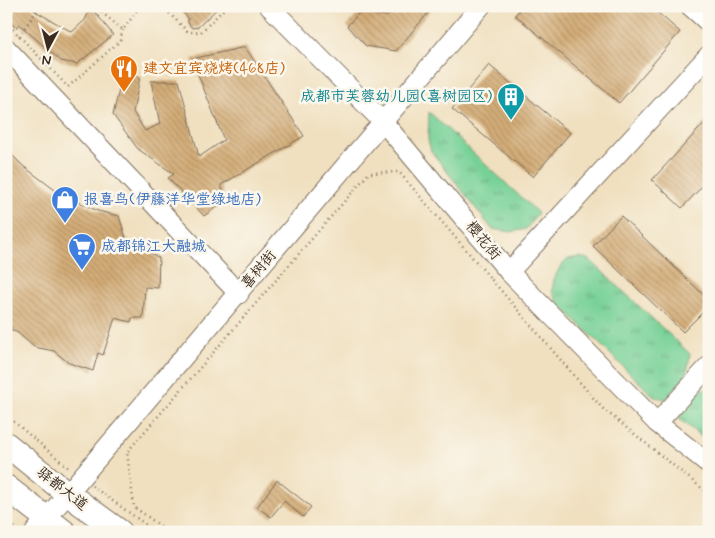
<svg xmlns="http://www.w3.org/2000/svg" width="715" height="538" viewBox="0 0 715 538" font-family="Mynerve,'LXGW WenKai TC',sans-serif">
  <style>
    .park { fill: url(#park-tufts); stroke: #597e5a }
    .building { fill: url(#building-back-hatch) }
    .lines { fill: none; stroke-linecap: round; stroke-linejoin: round }
    .minor-casing { stroke: #7a6a57; stroke-width: 21 }
    .major-casing { stroke: #7a6a57; stroke-width: 26 }
    .path { stroke: #7a6a57; stroke-width: 2.5; stroke-dasharray: 1 4; stroke-linecap: butt }
    .minor { stroke: #fff; stroke-width: 19 }
    .major { stroke: #fff; stroke-width: 24 }
    .labels { text-anchor: middle; dominant-baseline: central; stroke-width: 5; stroke-linejoin: round; paint-order: stroke }
    .food-label { font-size: 15px; fill: #c56008; stroke: #fbf7ec; text-anchor: start }
    .culture-label { font-size: 15px; fill: #0d838f; stroke: #fbf7ec; text-anchor: end }
    .shop-label { font-size: 15px; fill: #366cbe; stroke: #fbf7ec; text-anchor: start }
    .street-label { font-size: 15px; fill: #3b2a1e; stroke: #fbf7ec }
  </style>
  <defs>
    <pattern id="park-tufts" width="24" height="20" patternUnits="userSpaceOnUse" patternTransform="scale(1.25)"><rect width="24" height="20" fill="#77d197"/><path d="M3 7l-1-3M5 7V3M7 7l1-3M15 17l-1-3M17 17v-4M19 17l1-3" fill="none" stroke="#63aa7b"/></pattern>
    <pattern id="building-back-hatch" width="6" height="6" patternUnits="userSpaceOnUse" patternTransform="scale(1.25)"><rect width="6" height="6" fill="#d4ad78"/><path d="M-1 5l2 2M0 0l6 6M5-1l2 2" fill="none" stroke="#ad8d62"/></pattern>
  </defs>
  <rect width="100%" height="100%" fill="#fbf7ec"/>
  <filter id="ink" filterUnits="userSpaceOnUse"><feTurbulence type="fractalNoise" baseFrequency=".02" numOctaves="2"/><feDisplacementMap in="SourceGraphic" scale="10" xChannelSelector="R" yChannelSelector="G"/><feConvolveMatrix kernelMatrix="1 2 1 2 8 2 1 2 1" color-interpolation-filters="sRGB"/></filter>
  <filter id="wash" filterUnits="userSpaceOnUse"><feTurbulence type="fractalNoise" baseFrequency=".0096" numOctaves="4" result="noise"/><feDisplacementMap in="SourceGraphic" scale="20" xChannelSelector="R" yChannelSelector="G"/><feGaussianBlur stdDeviation="1.12" result="paint"/><feColorMatrix in="noise" values="0 0 0 0 0 0 0 0 0 0 0 0 0 0 0 0 0 1.4 0 .05"/><feComposite in="paint" operator="in"/></filter>
  <g filter="url(#wash)">
    <rect width="100%" height="100%" fill="#f0e0c0"/>
    <!-- park -->
    <g class="park">
      <path d="M429,112L538,213L526,229L512,232L492,229L431,151L428,140Z"/>
      <path d="M580,257L590,260L690,354L687,373L666,399L654,397L558,303L552,291L554,279L560,267L568,259Z"/>
      <path d="M709,388V443L678,418L701,390Z"/>
    </g>
    <g id="blocks">
      <!-- building -->
      <g class="building">
        <path d="M6,6H31L35,11L72,32L85,20L91,7L113,35L77,64L61,61L19,24L16,28L6,18Z"/>
        <path d="M176,6H220L198,27L192,28L188,23V18Z"/>
        <path d="M397,6H434L396,51L366,46L347,26L359,13L388,16Z"/>
        <path d="M523,6H650L680,32L619,103L515,15Z"/>
        <path d="M245,47L304,136L221,185L225,201L204,216L168,178L174,174L138,149L113,115L123,73L140,77L133,112L145,131L160,124L151,81H179L199,157L224,140L192,59Z"/>
        <path d="M489,65L570,133L533,177L452,109Z"/>
        <path d="M709,118V179L682,208L652,180Z"/>
        <path d="M6,149L23,166L59,193L98,211L119,216L126,238L159,258L158,288L145,287L143,318H132L131,322L115,318L103,355L98,353L93,371L69,363L54,351L34,347L18,333L6,327Z"/>
        <path d="M621,216L709,300V306L683,332L593,246Z"/>
        <path d="M277,480L311,507L303,517L284,501L271,517L257,507Z"/>
      </g>
    </g>
  </g>
  <g filter="url(#ink)">
    <use href="#blocks" fill-opacity="0" stroke="#7a6a57" stroke-width="1"/>
    <g class="lines">
      <defs>
        <g id="minor">
          <path d="M269,6L384,123L509,272L657,423L709,464"/>
          <path d="M690,6L709,23"/>
          <path d="M6,48L239,294"/>
          <path d="M509,272L709,55"/>
          <path d="M657,423L709,366"/>
          <path d="M35,532L481,6"/>
        </g>
        <g id="major">
          <path d="M6,444L68,494L120,532"/>
          <path d="M6,487L64,532"/>
        </g>
      </defs>
      <!-- minor casing -->
      <use href="#minor" class="minor-casing"/>
      <!-- major casing -->
      <use href="#major" class="major-casing"/>
      <!-- path -->
      <g class="path">
        <path d="M94,6L123,30L140,6"/>
        <path d="M162,6L188,32H201L227,6"/>
        <path d="M6,22L68,87L120,41L123,30"/>
        <path d="M19,36L40,6"/>
        <path d="M6,415L70,469"/>
        <path d="M92,486L156,532"/>
        <path d="M6,521L19,531"/>
        <path d="M169,532L134,507L127,452L369,173L399,172L602,408L709,494"/>
      </g>
      <!-- minor -->
      <use href="#minor" class="minor"/>
      <!-- major -->
      <use href="#major" class="major"/>
    </g>
  </g>
  <!-- icons -->
  <defs>
    <symbol id="restaurant-pin" viewBox="-11 -11 22 30"><path d="M0 17L-7.5 6A9.5 9.5 0 1 1 7.5 6Z" fill="#e8710a" stroke="#fbf7ec"/><path d="M-5-6h1v4h1v-4h1v4h1v-4h1v5L-1.5 .5V6h-2V.5L-5-1ZM5-6V6H3V1.5H1.5Q1.5-4 5-6Z" fill="#fff"/></symbol>
    <symbol id="building-pin" viewBox="-11 -11 22 30"><path d="M0 17L-7.5 6A9.5 9.5 0 1 1 7.5 6Z" fill="#0f9aa8" stroke="#fbf7ec"/><path d="M-4-6H4V6H1V3H-1V6H-4ZM-2.5-4.3h1.7v1.8h-1.7ZM.8-4.3h1.7v1.8H.8ZM-2.5-1h1.7V.8h-1.7ZM.8-1h1.7V.8H.8Z" fill="#fff"/></symbol>
    <symbol id="shop-pin" viewBox="-11 -11 22 30"><path d="M0 17L-7.5 6A9.5 9.5 0 1 1 7.5 6Z" fill="#3f7fe0" stroke="#fbf7ec"/><path d="M-5-2.5h2.3a2.7 3.5 0 0 1 5.4 0H5L5.5 6h-11ZM-1.5-2.5h3a1.5 2.3 0 0 0-3 0Z" fill="#fff"/></symbol>
    <symbol id="supermarket-pin" viewBox="-11 -11 22 30"><path d="M0 17L-7.5 6A9.5 9.5 0 1 1 7.5 6Z" fill="#3f7fe0" stroke="#fbf7ec"/><path d="M-6-5.5h2.5l.6 2H6L4.5 2H-2.5L-4.4-4H-6ZM-1.5 3.2a1.3 1.3 0 1 0 .1 0ZM3 3.2a1.3 1.3 0 1 0 .1 0Z" fill="#fff"/></symbol>
  </defs>
  <g fill-rule="evenodd">
    <use href="#restaurant-pin" x="108" y="53" width="32" height="43"/>
    <use href="#building-pin" x="495" y="81" width="32" height="43"/>
    <use href="#shop-pin" x="49" y="184" width="32" height="43"/>
    <use href="#supermarket-pin" x="66" y="231" width="32" height="43"/>
  </g>
  <g class="labels">
    <!-- food labels -->
    <g class="food-label">
      <text x="143" y="69">建文宜宾烧烤(468店)</text>
    </g>
    <!-- culture labels -->
    <g class="culture-label">
      <text x="492" y="97">成都市芙蓉幼儿园(喜树园区)</text>
    </g>
    <!-- shop labels -->
    <g class="shop-label">
      <text x="84" y="200">报喜鸟(伊藤洋华堂绿地店)</text>
      <text x="101" y="247">成都锦江大融城</text>
    </g>
    <!-- street labels -->
    <g class="street-label">
      <text transform="translate(483 241) rotate(50)">樱花街</text>
      <text transform="translate(259 270) rotate(-50)">喜树街</text>
      <text transform="translate(62 489) rotate(38)">驿都大道</text>
    </g>
  </g>
  <!-- margin -->
  <rect width="715" height="538" fill="none" stroke="#fbf7ec" stroke-width="25"/>
  <!-- north arrow -->
  <g transform="translate(48 48) rotate(187)" stroke="#fbf7ec" stroke-width="4" paint-order="stroke">
  <path d="M0-4L9 19L0 12L-9 19Z" fill="#3b2a1e"/>
  <text y="-8" font-size="14" font-weight="bold" text-anchor="middle" fill="#3b2a1e">N</text>
  </g>
</svg>
